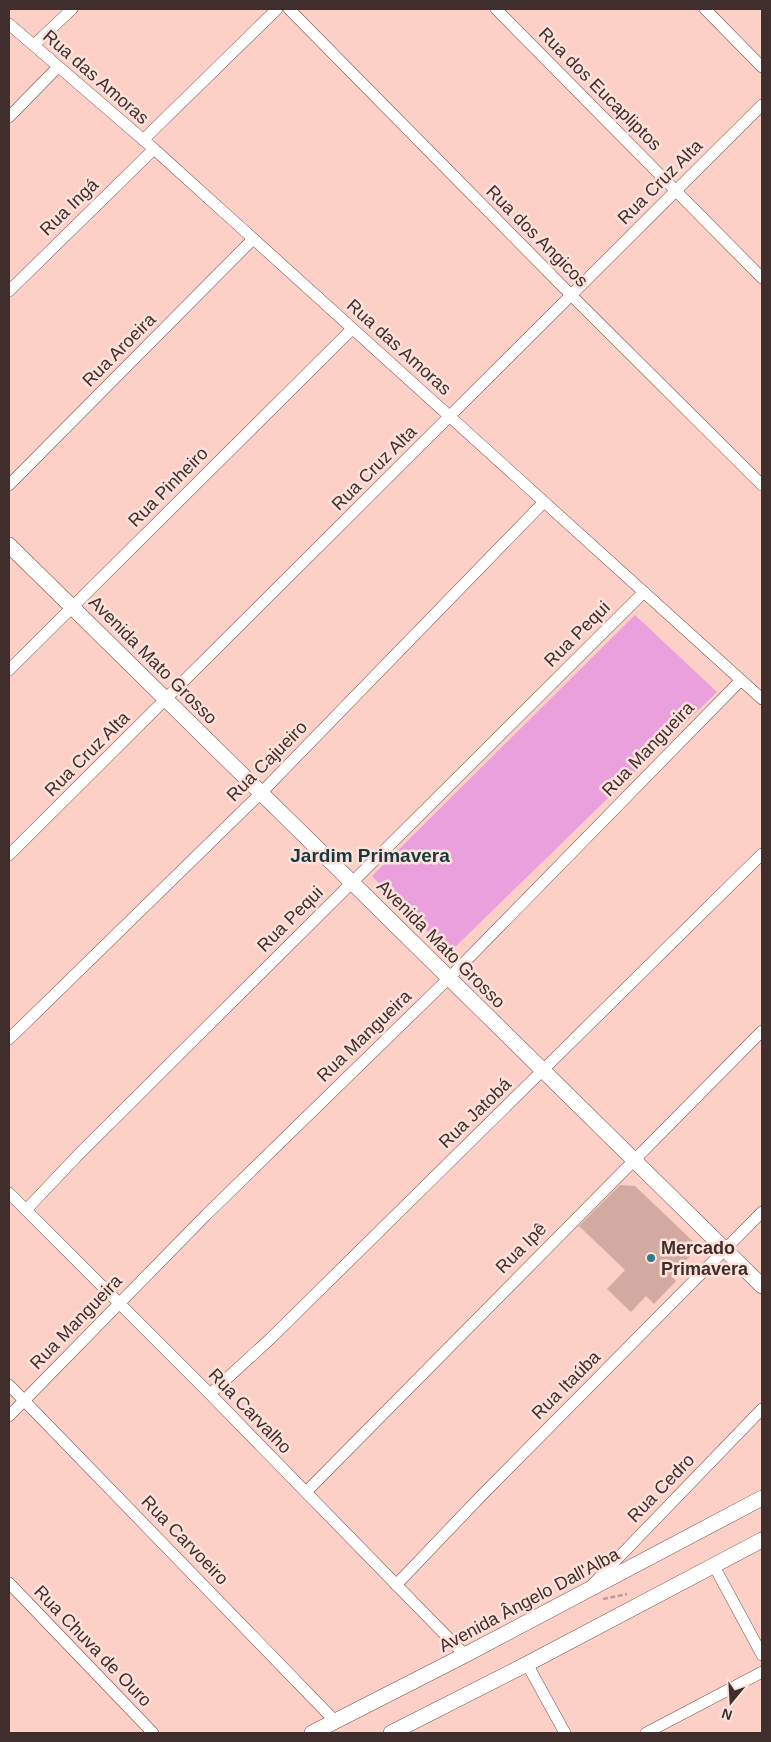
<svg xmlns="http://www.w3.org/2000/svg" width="771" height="1742" font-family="Arial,sans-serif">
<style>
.green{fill:#eba0de}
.building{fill:#d3aaa1}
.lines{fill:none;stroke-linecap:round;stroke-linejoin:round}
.minor-casing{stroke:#765149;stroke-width:12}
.tertiary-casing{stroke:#765149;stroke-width:16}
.path{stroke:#c19d96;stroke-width:2.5;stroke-dasharray:5 2.5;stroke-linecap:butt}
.minor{stroke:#fff;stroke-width:11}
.tertiary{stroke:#fff;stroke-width:15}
.poi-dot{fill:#347987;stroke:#fde2dc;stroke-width:2}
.labels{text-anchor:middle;stroke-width:5;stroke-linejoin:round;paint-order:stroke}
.street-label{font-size:18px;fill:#3f2e2b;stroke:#fde2dc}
.poi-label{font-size:18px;font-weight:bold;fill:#3f2e2b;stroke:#fde2dc;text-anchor:start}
.neighbourhood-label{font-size:19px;font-weight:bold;fill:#193940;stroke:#fde2dc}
</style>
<rect width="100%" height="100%" fill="#fcd0c7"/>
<polygon class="green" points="635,615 717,692 449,953 372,876"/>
<polygon class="building" points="620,1185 635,1186 699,1247 671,1276 676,1281 654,1304 646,1296 631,1312 607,1289 625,1270 579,1226"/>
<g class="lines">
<g class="minor-casing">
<g id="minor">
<polyline points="289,9 571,295 762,485"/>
<polyline points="496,9 762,278"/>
<polyline points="705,9 762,67"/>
<polyline points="9,24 154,149 762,699"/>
<polyline points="34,45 72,9"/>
<polyline points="9,117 58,67"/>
<polyline points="143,140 277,9"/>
<polyline points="9,291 154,149"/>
<polyline points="9,485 253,239"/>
<polyline points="9,670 352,329"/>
<polyline points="9,855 762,105"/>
<polyline points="9,1039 261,793 544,502"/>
<polyline points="9,1193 210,1394 465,1655"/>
<polyline points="26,1210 79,1154 644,592"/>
<polyline points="9,1385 335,1721"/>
<polyline points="210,1394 270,1339 762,854"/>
<polyline points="9,1416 206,1215 449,978 741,680"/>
<polyline points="306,1492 762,1031"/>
<polyline points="714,1566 762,1655"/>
<polyline points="9,1583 153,1733"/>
<polyline points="593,1584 762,1409"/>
<polyline points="396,1585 482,1495 762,1212"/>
<polyline points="527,1664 565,1733"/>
<polyline points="646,1733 762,1672"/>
</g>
</g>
<g class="tertiary-casing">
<g id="tertiary">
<polyline points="9,545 762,1286"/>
<polyline points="312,1733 465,1655 762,1498"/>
<polyline points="391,1733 527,1664 762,1540"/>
</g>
</g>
<polyline class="path" points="603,1599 627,1594"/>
<use href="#minor" class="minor"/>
<use href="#tertiary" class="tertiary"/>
</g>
<circle class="poi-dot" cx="651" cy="1258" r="5"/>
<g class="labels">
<g class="street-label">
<text transform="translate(96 77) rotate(41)" y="6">Rua das Amoras</text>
<text transform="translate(600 89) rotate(45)" y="6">Rua dos Eucapliptos</text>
<text transform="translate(660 182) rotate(-45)" y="6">Rua Cruz Alta</text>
<text transform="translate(69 207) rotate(-44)" y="6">Rua Ingá</text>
<text transform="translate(537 236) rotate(45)" y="6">Rua dos Angicos</text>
<text transform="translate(399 347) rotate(42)" y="6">Rua das Amoras</text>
<text transform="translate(119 350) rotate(-45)" y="6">Rua Aroeira</text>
<text transform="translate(374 468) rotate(-45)" y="6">Rua Cruz Alta</text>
<text transform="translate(168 487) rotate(-45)" y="6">Rua Pinheiro</text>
<text transform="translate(577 634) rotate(-45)" y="6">Rua Pequi</text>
<text transform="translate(153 660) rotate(45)" y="6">Avenida Mato Grosso</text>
<text transform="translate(648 749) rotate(-46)" y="6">Rua Mangueira</text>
<text transform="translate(87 754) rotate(-45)" y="6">Rua Cruz Alta</text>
<text transform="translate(267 761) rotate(-45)" y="6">Rua Cajueiro</text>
<text transform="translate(290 919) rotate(-45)" y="6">Rua Pequi</text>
<text transform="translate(441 944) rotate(45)" y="6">Avenida Mato Grosso</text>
<text transform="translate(364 1036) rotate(-44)" y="6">Rua Mangueira</text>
<text transform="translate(475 1113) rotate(-44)" y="6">Rua Jatobá</text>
<text transform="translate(521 1248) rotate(-45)" y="6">Rua Ipê</text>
<text transform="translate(76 1322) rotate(-46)" y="6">Rua Mangueira</text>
<text transform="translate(566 1385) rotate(-45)" y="6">Rua Itaúba</text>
<text transform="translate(250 1411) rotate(46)" y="6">Rua Carvalho</text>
<text transform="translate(661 1488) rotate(-46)" y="6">Rua Cedro</text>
<text transform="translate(185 1540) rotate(46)" y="6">Rua Carvoeiro</text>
<text transform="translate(529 1600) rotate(-28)" y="6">Avenida Ângelo Dall'Alba</text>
<text transform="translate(93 1646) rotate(46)" y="6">Rua Chuva de Ouro</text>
</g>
<g class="poi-label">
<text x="661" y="1254">Mercado<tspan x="661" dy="21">Primavera</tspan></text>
</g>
<g class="neighbourhood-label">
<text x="370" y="862">Jardim Primavera</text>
</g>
</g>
<rect width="771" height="1742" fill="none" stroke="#3f2e2b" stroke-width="20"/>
<g transform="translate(731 1702) rotate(198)" stroke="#fde2dc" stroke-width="4" paint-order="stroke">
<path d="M0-4L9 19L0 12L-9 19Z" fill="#3f2e2b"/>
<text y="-8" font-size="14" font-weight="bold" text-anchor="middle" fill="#3f2e2b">N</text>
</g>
</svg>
